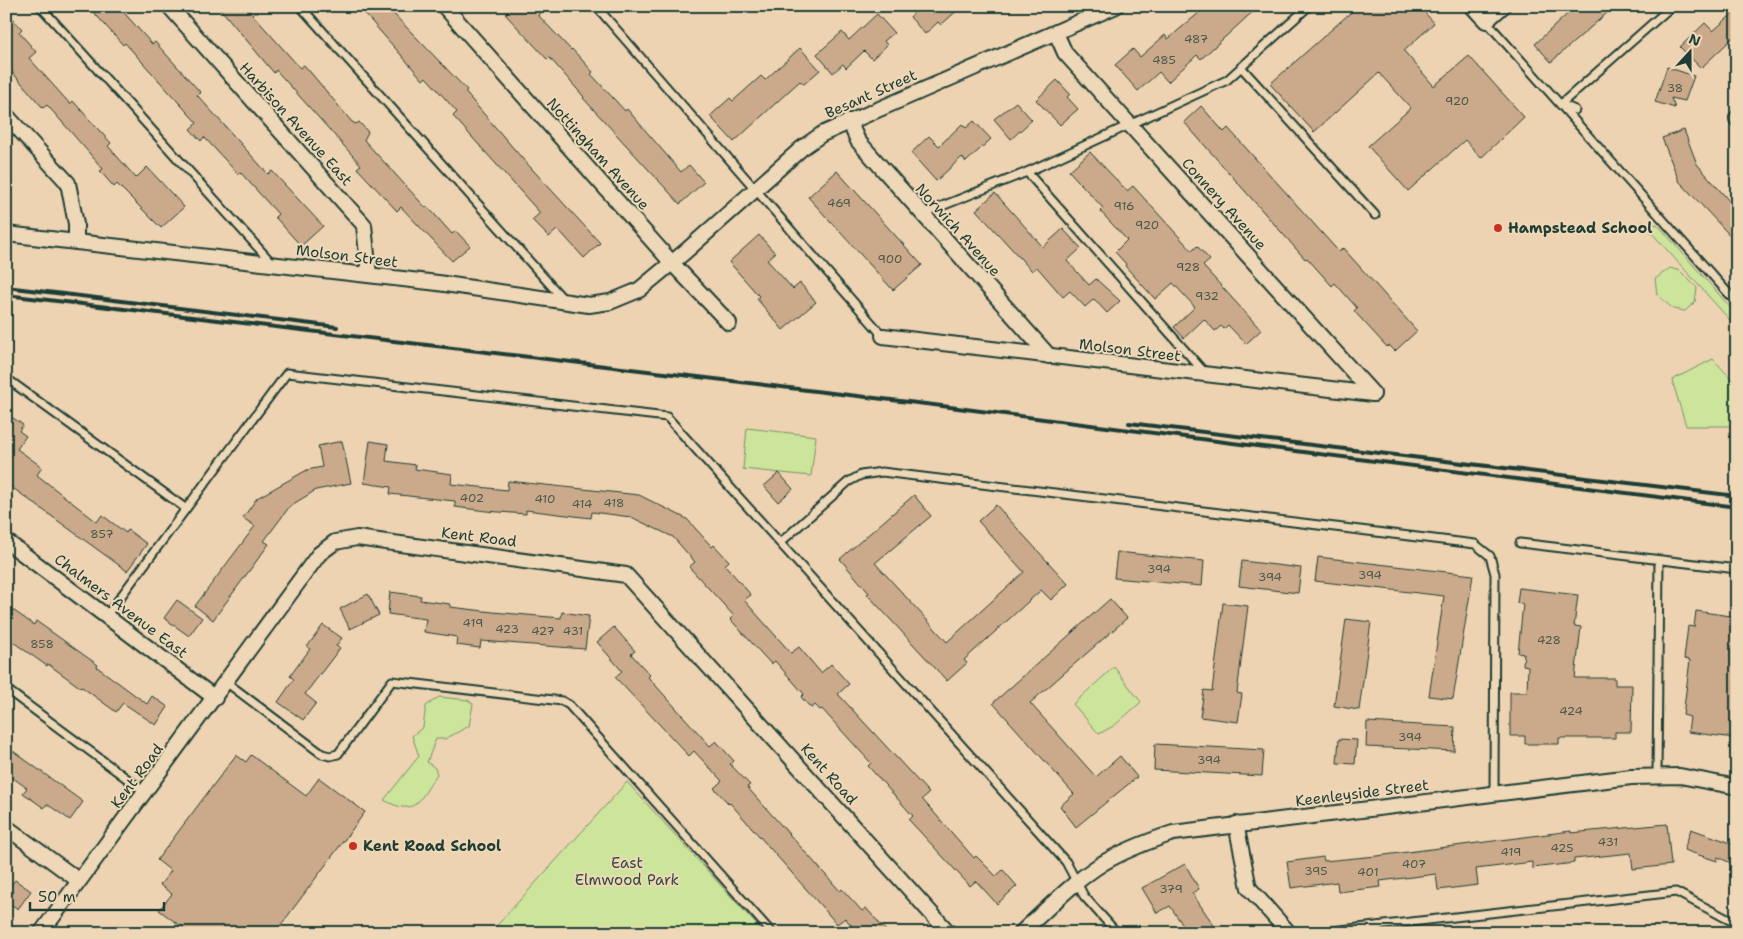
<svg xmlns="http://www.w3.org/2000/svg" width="1743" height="939" font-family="'Shantell Sans',sans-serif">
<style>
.green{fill:#cce59b;stroke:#769168}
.building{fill:#cbaa8b;stroke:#1f3d34}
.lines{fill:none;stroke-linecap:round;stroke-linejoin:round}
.service-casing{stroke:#1f3d34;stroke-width:11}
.minor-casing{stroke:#1f3d34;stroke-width:18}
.service{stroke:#eed8b7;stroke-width:7}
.minor{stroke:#eed8b7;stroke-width:14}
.rail{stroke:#1f3d34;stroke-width:4}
.poi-dot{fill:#c8321e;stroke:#eed8b7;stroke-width:2}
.labels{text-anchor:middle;stroke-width:4;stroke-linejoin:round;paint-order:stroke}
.number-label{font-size:12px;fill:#4a584a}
.street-label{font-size:15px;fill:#1f3d34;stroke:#eed8b7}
.poi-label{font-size:15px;font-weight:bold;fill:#1f3d34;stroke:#eed8b7;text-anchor:start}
.park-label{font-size:15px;fill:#304e3e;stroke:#eed8b7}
</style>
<rect width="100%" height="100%" fill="#eed3b2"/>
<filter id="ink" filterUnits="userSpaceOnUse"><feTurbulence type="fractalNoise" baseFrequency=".02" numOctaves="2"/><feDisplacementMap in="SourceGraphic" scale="10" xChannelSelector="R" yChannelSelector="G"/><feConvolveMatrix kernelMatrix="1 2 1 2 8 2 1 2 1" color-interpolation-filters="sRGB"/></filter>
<g filter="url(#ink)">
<g class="green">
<polygon points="1643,221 1658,225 1737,315 1737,328 1642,222"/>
<polygon points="1670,268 1680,271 1697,288 1695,302 1685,311 1673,309 1657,294 1655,279"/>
<polygon points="1713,359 1737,385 1737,426 1686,426 1672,380"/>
<polygon points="747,428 816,436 811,476 743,469"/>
<polygon points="1114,667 1141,702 1115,725 1099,734 1073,704"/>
<path d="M 439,697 L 468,700 L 473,704 L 469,726 L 445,739 L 436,739 L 427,762 L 435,768 L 437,774 C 419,800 417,818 384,800 L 419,756 L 412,736 L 423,727 L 426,706 Z"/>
<polygon points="627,782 764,933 490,933"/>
</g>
<g class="building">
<polygon points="88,6 118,6 152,44 155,42 184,74 201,93 197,95 268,174 272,171 323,226 301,246 275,217 278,214 240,172 238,174 204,137 201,141 190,129 197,123 125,43 123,45"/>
<polygon points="218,6 245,6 300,68 304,65 311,73 352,122 356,124 359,122 368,132 364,140 426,208 427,206 452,234 456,231 470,246 452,261 401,207 397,211 357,168 361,165 276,70 274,73"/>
<polygon points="358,6 386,6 467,90 465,92 521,157 600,243 584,258 558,229 549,237 532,220 540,213 453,116 457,112 426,77 423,80"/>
<polygon points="514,6 548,6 538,15 571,50 572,49 593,72 591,74 625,111 627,109 681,172 689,165 704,182 680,204 583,98 584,97 549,57 547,59 505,14"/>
<polygon points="921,6 962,6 941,25 938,22 925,34 910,17"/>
<polygon points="1207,6 1259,6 1201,59 1197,55 1168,82 1159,72 1138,91 1115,65 1133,49 1140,57 1165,35 1168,39"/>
<polygon points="1358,6 1419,6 1434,23 1404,51 1434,86 1469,56 1524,117 1481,158 1465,140 1408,191 1368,146 1411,108 1379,73 1314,132 1270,84"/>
<polygon points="1576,6 1615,6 1551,62 1535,44"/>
<polygon points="1737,10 1737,34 1701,68 1680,47 1705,23 1713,31"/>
<polygon points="6,11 22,29 19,32 36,52 29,58 70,104 73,101 97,128 111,143 108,146 136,178 147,167 184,207 161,228 117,184 114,187 100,171 103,169 70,131 47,105 43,108 6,65"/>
<polygon points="877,14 894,33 884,41 887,45 872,59 864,51 846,68 843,64 833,73 817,54 842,32 849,40"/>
<polygon points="800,48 820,70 804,84 800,81 791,89 734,142 710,116 730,98 733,101 761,76 765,80"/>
<polygon points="1667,67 1694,76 1685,101 1671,98 1675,108 1655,102"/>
<polygon points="1057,80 1070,94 1067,97 1078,109 1060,125 1036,100"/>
<polygon points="1016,102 1032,120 1011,139 994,119"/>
<polygon points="1201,106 1224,132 1228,128 1339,252 1343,248 1417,331 1395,351 1389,345 1387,347 1354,311 1357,308 1335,283 1332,286 1307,258 1305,259 1184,122"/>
<polygon points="974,121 991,139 966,162 962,157 936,181 911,153 929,136 939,146 962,124 966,128"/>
<polygon points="1684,130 1697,164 1730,202 1737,196 1737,243 1679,181 1662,138"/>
<polygon points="1090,152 1127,191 1133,186 1192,251 1197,246 1210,260 1203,266 1261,330 1246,344 1228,325 1224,329 1221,326 1215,331 1204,319 1184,338 1174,327 1195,307 1173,283 1155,299 1125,266 1126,264 1115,252 1127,240 1100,211 1103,208 1069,171"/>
<polygon points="837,171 922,265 893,290 808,197"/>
<polygon points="995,193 1043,247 1063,229 1081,248 1067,261 1089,285 1096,279 1120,301 1107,313 1094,299 1085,307 1070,291 1063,297 1037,267 1032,271 976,210"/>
<polygon points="759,235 775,253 767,260 793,289 800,283 816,302 783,330 757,299 759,296 729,262"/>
<polygon points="6,413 23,425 19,431 26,436 17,449 42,467 37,475 97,522 102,515 126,533 128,530 147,544 127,571 6,483"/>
<polygon points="342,441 351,483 316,490 290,506 264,541 269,544 213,620 195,606 255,526 243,518 257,498 307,470 322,467 318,446"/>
<polygon points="370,441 388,444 386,461 416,465 415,469 452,474 451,484 507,490 508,481 639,495 687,519 712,547 714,545 729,561 725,565 751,595 744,600 791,653 799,647 821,673 831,664 849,684 838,694 929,793 922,799 974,858 976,856 996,876 1003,870 1017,886 997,904 976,881 970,886 909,820 913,816 868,766 871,763 822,709 820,710 815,705 811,708 801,697 804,694 775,661 771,664 730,619 734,616 689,567 695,562 673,537 631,517 592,512 591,518 526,510 526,514 486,511 455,507 455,501 390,494 391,487 364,483"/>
<polygon points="779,473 793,489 778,502 764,486"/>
<polygon points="914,495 931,516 875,563 947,642 1024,572 978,521 996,505 1068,584 1051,600 1041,590 964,660 967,663 947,681 867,594 869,593 840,559"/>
<polygon points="1117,552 1204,561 1202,586 1114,578"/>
<polygon points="1318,557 1473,575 1453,699 1429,696 1444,596 1315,581"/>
<polygon points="1242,561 1301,568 1298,593 1239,586"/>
<polygon points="1519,588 1578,595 1574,626 1581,627 1575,678 1615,678 1615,685 1632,685 1631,732 1615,732 1615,738 1559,738 1559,744 1525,744 1525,736 1510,736 1510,692 1527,692 1528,666 1523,665 1524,654 1518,653 1523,604 1517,603"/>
<polygon points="390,592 421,596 420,600 450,604 450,607 493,612 561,618 562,612 589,616 585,649 481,641 480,648 456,645 457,637 424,632 426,619 388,614"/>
<polygon points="368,594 379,615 350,629 340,609"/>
<polygon points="1110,599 1127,618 1030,703 1096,777 1120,756 1137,777 1076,827 1060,806 1074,794 993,703"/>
<polygon points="177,600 202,618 189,636 164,618"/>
<polygon points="1223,603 1248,606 1237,693 1242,694 1238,722 1200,717 1204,690 1212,691"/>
<polygon points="6,605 34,625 36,621 98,665 97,667 147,704 152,696 168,707 156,725 123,703 116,712 82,687 81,688 48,664 47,666 6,637"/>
<polygon points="1696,611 1737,617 1737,714 1734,738 1688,732 1690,717 1683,715 1690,660 1684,659 1688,626 1694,627"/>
<polygon points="1346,619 1371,622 1359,710 1334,706"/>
<polygon points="323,625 342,638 336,646 340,648 305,694 316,703 303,720 278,702 294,679 290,676 310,649 307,647"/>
<polygon points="614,627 635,651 631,654 650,675 648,677 710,746 716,741 734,761 730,764 750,785 747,787 840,891 842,889 862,911 866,908 888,933 858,933 845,918 837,924 730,803 729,804 714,788 722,781 694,751 689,756 615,677 622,671 597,642"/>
<polygon points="1367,722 1455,727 1454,751 1366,747"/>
<polygon points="1339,739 1357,740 1355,764 1337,763"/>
<polygon points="1155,744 1264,750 1262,776 1154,770"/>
<polygon points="13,751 83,802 70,820 47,804 44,808 23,793 27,788 6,773 6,760"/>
<polygon points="236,755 246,762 251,755 306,796 319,778 365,812 275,933 190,933 159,910 172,894 160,885 171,871 157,860"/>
<polygon points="1667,824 1671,865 1633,869 1631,853 1574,859 1574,863 1532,868 1532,862 1476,869 1478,885 1438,890 1436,874 1380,881 1381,887 1338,892 1337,882 1291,888 1287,862 1323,857 1324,861 1377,856 1571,831 1571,833"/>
<polygon points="1691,829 1737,845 1737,866 1718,857 1717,861 1684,850"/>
<polygon points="1185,864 1199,889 1192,893 1219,933 1188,933 1170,906 1157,913 1142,888"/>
<polygon points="15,880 31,891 18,909 6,901 6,892"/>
</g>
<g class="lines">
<g class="service-casing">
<g id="service">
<polyline points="40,6 271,262"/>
<polyline points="300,6 564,300"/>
<polyline points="596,6 883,336"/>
<polyline points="1486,21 1737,303"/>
<polyline points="1241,67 1375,215"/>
<polyline points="1575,110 1561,104 1672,6"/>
<polyline points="1027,172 1205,373"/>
<polyline points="922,214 1027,172 1227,80 1309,6"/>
<polyline points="6,378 185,508"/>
<polyline points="781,542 848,482 861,475 882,472 1475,544 1490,556 1495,574 1494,794"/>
<polyline points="1520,543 1737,569"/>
<polyline points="107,615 287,373 667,417 1066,862 1084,896 1117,933"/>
<polyline points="226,682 322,754 330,756 338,754 392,681 562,701 569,705 772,933"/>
<polyline points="6,689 145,792"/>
<polyline points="1657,775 1659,560"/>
<polyline points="1314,933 1676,892 1737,924"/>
</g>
</g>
<g class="minor-casing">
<g id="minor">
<polyline points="169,6 364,225 369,275"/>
<polyline points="444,6 672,263 729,323"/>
<polyline points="1472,6 1486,21 1503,6"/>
<polyline points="1056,33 1065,53 1373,394"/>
<polyline points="6,115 68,183 76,224 76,242"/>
<polyline points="1737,118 1737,119"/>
<polyline points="849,121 858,141 1049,356"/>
<polyline points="6,234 438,283 589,305 610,302 639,290 686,251 802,148 822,134 1116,6"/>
<polyline points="883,336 1373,394"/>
<polyline points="6,541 215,698"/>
<polyline points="1236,824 1249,888 1289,933"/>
<polyline points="6,827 78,880"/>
<polyline points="41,933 319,554 335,542 357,538 626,575 949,933"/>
<path d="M 1021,933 C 1047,909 1073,882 1103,863 C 1125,850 1149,841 1173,833 L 1631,777 L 1680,776 L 1737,787"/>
</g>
</g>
<use href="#service" class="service"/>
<use href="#minor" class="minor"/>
<g class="rail">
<polyline points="6,287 337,327"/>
<polyline points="6,295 934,405 1737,507"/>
<polyline points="1129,423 1737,496"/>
</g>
</g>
</g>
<g class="poi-dot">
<circle cx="1498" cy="228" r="5"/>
<circle cx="353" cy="846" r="5"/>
</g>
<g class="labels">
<g class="number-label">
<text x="1196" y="43">487</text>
<text x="1164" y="64">485</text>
<text x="1675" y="92">38</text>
<text x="1457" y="105">920</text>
<text x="839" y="207">469</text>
<text x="1124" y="210">916</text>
<text x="1147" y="229">920</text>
<text x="890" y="263">900</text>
<text x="1188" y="271">928</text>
<text x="1207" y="300">932</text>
<text x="472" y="502">402</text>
<text x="545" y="503">410</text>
<text x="614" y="507">418</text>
<text x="582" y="508">414</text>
<text x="102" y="538">857</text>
<text x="1159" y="573">394</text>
<text x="1370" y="579">394</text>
<text x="1270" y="581">394</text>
<text x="473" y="627">419</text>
<text x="507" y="633">423</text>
<text x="543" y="635">427</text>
<text x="573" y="635">431</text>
<text x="1549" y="644">428</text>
<text x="42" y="648">858</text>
<text x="1571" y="715">424</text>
<text x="1410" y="741">394</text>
<text x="1209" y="764">394</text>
<text x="1608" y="846">431</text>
<text x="1562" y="852">425</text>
<text x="1511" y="856">419</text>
<text x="1414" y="868">407</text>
<text x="1316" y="875">395</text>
<text x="1368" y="876">401</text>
<text x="1171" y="893">379</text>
</g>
<g class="street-label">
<text transform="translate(871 94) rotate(-24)" y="5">Besant Street</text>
<text transform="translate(296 124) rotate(48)" y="5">Harbison Avenue East</text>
<text transform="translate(598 154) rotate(48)" y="5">Nottingham Avenue</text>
<text transform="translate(1224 204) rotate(48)" y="5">Connery Avenue</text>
<text transform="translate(958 230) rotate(48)" y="5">Norwich Avenue</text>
<text transform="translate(347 256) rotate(7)" y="5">Molson Street</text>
<text transform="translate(1130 350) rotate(7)" y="5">Molson Street</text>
<text transform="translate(479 537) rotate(7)" y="5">Kent Road</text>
<text transform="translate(121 606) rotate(37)" y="5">Chalmers Avenue East</text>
<text transform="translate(829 774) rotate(48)" y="5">Kent Road</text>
<text transform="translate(137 776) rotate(-53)" y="5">Kent Road</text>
<text transform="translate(1362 793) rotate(-7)" y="5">Keenleyside Street</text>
</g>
<g class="poi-label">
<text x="1508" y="233">Hampstead School</text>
<text x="363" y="851">Kent Road School</text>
</g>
<g class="park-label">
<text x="627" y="868">East<tspan x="627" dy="17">Elmwood Park</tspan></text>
</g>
</g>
<rect width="1743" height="939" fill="none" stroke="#eed8b7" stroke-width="25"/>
<rect x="12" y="12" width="1718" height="914" fill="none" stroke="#1f3d34" stroke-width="2" filter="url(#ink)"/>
<g transform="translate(1690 52) rotate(21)" stroke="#eed8b7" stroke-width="4" paint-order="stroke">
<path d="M0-4L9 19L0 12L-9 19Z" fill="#1f3d34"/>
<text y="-8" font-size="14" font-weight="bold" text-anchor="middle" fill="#1f3d34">N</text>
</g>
<path d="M30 902v8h134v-8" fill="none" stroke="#1f3d34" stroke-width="2.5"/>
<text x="38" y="902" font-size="15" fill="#1f3d34" stroke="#eed8b7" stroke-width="4" paint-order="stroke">50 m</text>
</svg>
